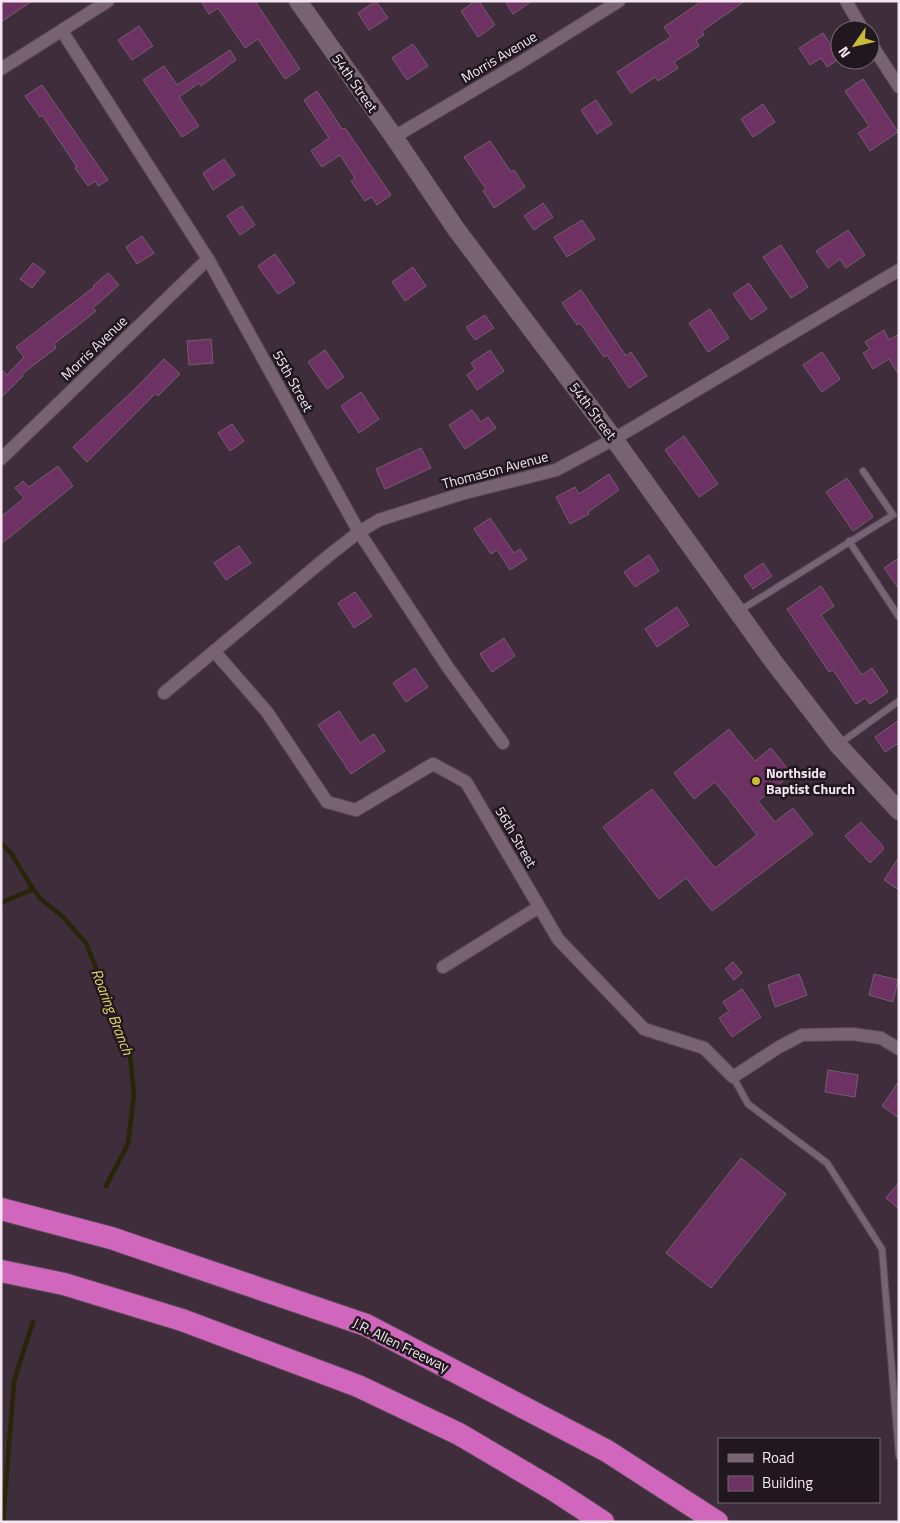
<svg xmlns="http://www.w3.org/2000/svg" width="900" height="1523" font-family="'Titillium Web',sans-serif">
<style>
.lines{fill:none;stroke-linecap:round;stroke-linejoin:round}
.stream{stroke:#282508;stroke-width:4.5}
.building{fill:#6e3163;stroke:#735e6e}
.service-casing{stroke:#5b4b58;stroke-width:8}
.minor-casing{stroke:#5b4b58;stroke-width:14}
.secondary-casing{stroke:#5b4b58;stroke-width:19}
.motorway-casing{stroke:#5b4b58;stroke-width:24}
.service{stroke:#786372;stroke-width:6}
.minor{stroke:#786372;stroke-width:12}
.secondary{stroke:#786372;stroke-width:18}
.motorway{stroke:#d166bd;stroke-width:22}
.poi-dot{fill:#c9bb3a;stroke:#21181f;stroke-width:2}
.labels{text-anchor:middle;stroke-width:5;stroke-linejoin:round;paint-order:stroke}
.street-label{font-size:14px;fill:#f3e6f0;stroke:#21181f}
.poi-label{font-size:14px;font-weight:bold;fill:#f3e6f0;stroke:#21181f;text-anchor:start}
.water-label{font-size:15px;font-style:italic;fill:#e5d760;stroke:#21181f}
</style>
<rect width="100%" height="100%" fill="#3f2d3b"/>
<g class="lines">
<g class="stream">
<polyline points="1,843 11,853 33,889 41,899 63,917 86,943 130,1054 134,1095 128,1144 106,1186"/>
<polyline points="1,903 33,889"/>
<polyline points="3,1522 14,1381 33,1322"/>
</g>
</g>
<g class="building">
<polygon points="1,1 32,1 1,22"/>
<polygon points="201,1 255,1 300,69 285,79 258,39 245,48 218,8 209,14"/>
<polygon points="376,1 388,18 369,30 358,13"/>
<polygon points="475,1 479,1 495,25 478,37 461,11"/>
<polygon points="505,1 532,1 513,14"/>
<polygon points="702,1 745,1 702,31 704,35 696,40 699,46 674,62 678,68 658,81 655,77 631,93 617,72 671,37 664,27"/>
<polygon points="139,26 153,46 132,60 118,40"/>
<polygon points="823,33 840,58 827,67 821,58 810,65 799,48"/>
<polygon points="413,44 428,66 407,80 392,58"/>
<polygon points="230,50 236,60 201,86 199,83 179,97 199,126 182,137 143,80 164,66 177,85"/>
<polygon points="863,79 898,132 870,151 858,133 869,126 845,91"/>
<polygon points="42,85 108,180 98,186 95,181 88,186 75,168 77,167 42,115 40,117 25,96"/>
<polygon points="317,91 342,129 345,128 391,195 377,205 372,197 365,201 351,181 355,178 340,155 322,167 311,151 329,138 304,100"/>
<polygon points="596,100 612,124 597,134 581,110"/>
<polygon points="763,104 775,122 753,137 741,119"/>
<polygon points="490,141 511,172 514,170 525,187 494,208 483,191 486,189 464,157"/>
<polygon points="224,159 235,175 213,190 203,173"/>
<polygon points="543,203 553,217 534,230 524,216"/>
<polygon points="242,206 255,225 240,235 227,216"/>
<polygon points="582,220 595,239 567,257 554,237"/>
<polygon points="848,230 865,255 846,268 840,259 828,268 816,251"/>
<polygon points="142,236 154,253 137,264 126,247"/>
<polygon points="781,245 808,287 791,298 763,257"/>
<polygon points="275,254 295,283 278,294 258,266"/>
<polygon points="33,263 45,272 32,288 20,279"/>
<polygon points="413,267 426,286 405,301 392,282"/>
<polygon points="108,273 119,285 93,308 96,311 54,344 56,348 22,374 23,376 1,398 1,369 7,375 24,357 16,347 94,287 93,286"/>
<polygon points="749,283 767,309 751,320 733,294"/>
<polygon points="581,290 626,356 631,352 647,376 629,388 607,355 604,357 580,323 577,325 562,303"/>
<polygon points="710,309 729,338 708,352 689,323"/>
<polygon points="485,315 494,328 475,340 466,327"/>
<polygon points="884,330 889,340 899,334 899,375 889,359 873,369 863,353 870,349 865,342"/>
<polygon points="211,339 213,363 189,365 187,341"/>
<polygon points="325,350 344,377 327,389 308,362"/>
<polygon points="490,350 504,371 477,390 467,375 475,369 471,363"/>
<polygon points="822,352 840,379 822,392 803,365"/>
<polygon points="164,359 180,374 158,396 156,393 87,462 73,447 134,390"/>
<polygon points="361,392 379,419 359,433 341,406"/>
<polygon points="472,410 481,422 488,417 496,428 465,449 449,425"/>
<polygon points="232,424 244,441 230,451 218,433"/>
<polygon points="684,436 718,484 699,497 665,450"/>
<polygon points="421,448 431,468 385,489 376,469"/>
<polygon points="58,466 73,486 1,544 1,517 24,498 15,488 23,481 29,487"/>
<polygon points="609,474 619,490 588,512 589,514 570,524 556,497 575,487 579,494"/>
<polygon points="847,478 873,517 853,531 826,492"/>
<polygon points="490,518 514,553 520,549 527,559 510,570 497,550 491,554 474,529"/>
<polygon points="239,546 251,563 226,580 214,563"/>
<polygon points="649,555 659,571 635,587 624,572"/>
<polygon points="899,558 899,589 884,568"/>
<polygon points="763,563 772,576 753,589 744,576"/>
<polygon points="821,586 834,606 821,615 862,675 872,668 888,692 870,704 865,698 856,704 833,670 829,672 787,609"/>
<polygon points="355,592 372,616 354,628 338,603"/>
<polygon points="677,607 689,625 657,647 645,629"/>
<polygon points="504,638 515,656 492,672 480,654"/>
<polygon points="415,668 428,687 406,702 393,683"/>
<polygon points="339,711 360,743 374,734 385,751 351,774 318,725"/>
<polygon points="899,720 899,743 885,752 875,737"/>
<polygon points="729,729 755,761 771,748 792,774 758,801 775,822 793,808 813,834 712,911 686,878 659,899 603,827 652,789 715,868 757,835 715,782 694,799 674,773"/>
<polygon points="861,822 883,846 883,850 870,863 845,836"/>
<polygon points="899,857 899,890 884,880"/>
<polygon points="733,962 742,973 734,980 725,969"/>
<polygon points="799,974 807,995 775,1007 768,985"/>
<polygon points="874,974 898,980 893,1002 869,995"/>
<polygon points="742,989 761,1017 732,1037 719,1018 729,1011 723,1002"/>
<polygon points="828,1070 858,1075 855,1097 825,1092"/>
<polygon points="899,1081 899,1118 882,1106"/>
<polygon points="741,1158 786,1194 711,1288 666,1253"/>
<polygon points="899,1182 899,1209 886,1198"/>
</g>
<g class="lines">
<g class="service-casing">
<g id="service">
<polyline points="849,541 899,617"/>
<polyline points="739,611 893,515 863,471"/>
<polyline points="839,744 899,701"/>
<polyline points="733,1077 748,1104 827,1163 882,1249 899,1456"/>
</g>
</g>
<g class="minor-casing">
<g id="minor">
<polyline points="846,1 863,30"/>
<polyline points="62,31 208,259 359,532 447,666 503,743"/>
<polyline points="870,42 899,87"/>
<polyline points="1,69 108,1"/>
<polyline points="394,137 518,64 619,1"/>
<polyline points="1,459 208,259"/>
<polyline points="214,651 267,712 327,802 356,810 433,764 466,782 558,939 644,1029 704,1048 733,1077 779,1047 802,1035 852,1034 881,1038 899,1049"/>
<polyline points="164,693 332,553 359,532 379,520 461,494 556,470 614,439 899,270"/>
<polyline points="443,967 539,907"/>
</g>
</g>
<g class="secondary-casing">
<polyline id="secondary" points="298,1 394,137 456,229 614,439 773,661 838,745 899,811"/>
</g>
<g class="motorway-casing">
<g id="motorway">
<polyline points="1,1209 111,1238 366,1325 607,1451 717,1522"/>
<polyline points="1,1271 64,1284 182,1320 358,1386 459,1434 554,1490 603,1522"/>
</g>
</g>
<use href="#service" class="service"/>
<use href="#minor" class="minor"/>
<use href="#secondary" class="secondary"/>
<use href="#motorway" class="motorway"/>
</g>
<circle class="poi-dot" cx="756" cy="781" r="5"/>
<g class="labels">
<g class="street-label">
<text transform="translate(499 57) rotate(-31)" y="5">Morris Avenue</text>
<text transform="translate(355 83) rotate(55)" y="5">54th Street</text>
<text transform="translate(94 348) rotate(-44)" y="5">Morris Avenue</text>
<text transform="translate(293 381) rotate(61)" y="5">55th Street</text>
<text transform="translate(593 411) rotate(53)" y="5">54th Street</text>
<text transform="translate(495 470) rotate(-15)" y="5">Thomason Avenue</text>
<text transform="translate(516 837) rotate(60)" y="5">56th Street</text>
<text transform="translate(401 1345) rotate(26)" y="5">J.R. Allen Freeway</text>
</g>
<g class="poi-label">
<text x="766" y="778">Northside<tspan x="766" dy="16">Baptist Church</tspan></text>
</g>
<g class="water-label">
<text transform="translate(112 1012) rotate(69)" y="5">Roaring Branch</text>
</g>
</g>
<rect width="900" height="1523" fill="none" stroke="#f3e6f0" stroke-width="5"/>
<rect x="718" y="1438" width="162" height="65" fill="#21181f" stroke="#756a73"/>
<rect x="728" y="1454" width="25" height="8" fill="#786372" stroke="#756a73"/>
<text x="762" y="1463" font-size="15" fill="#f3e6f0">Road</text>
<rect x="728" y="1476" width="25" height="15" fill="#6e3163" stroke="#756a73"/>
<text x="762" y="1488" font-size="15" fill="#f3e6f0">Building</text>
<g transform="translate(855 45) rotate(236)"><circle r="24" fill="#21181f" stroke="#756a73"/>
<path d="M0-4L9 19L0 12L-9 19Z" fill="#c9bb3a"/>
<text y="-8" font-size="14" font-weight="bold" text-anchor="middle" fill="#f3e6f0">N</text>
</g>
</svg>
